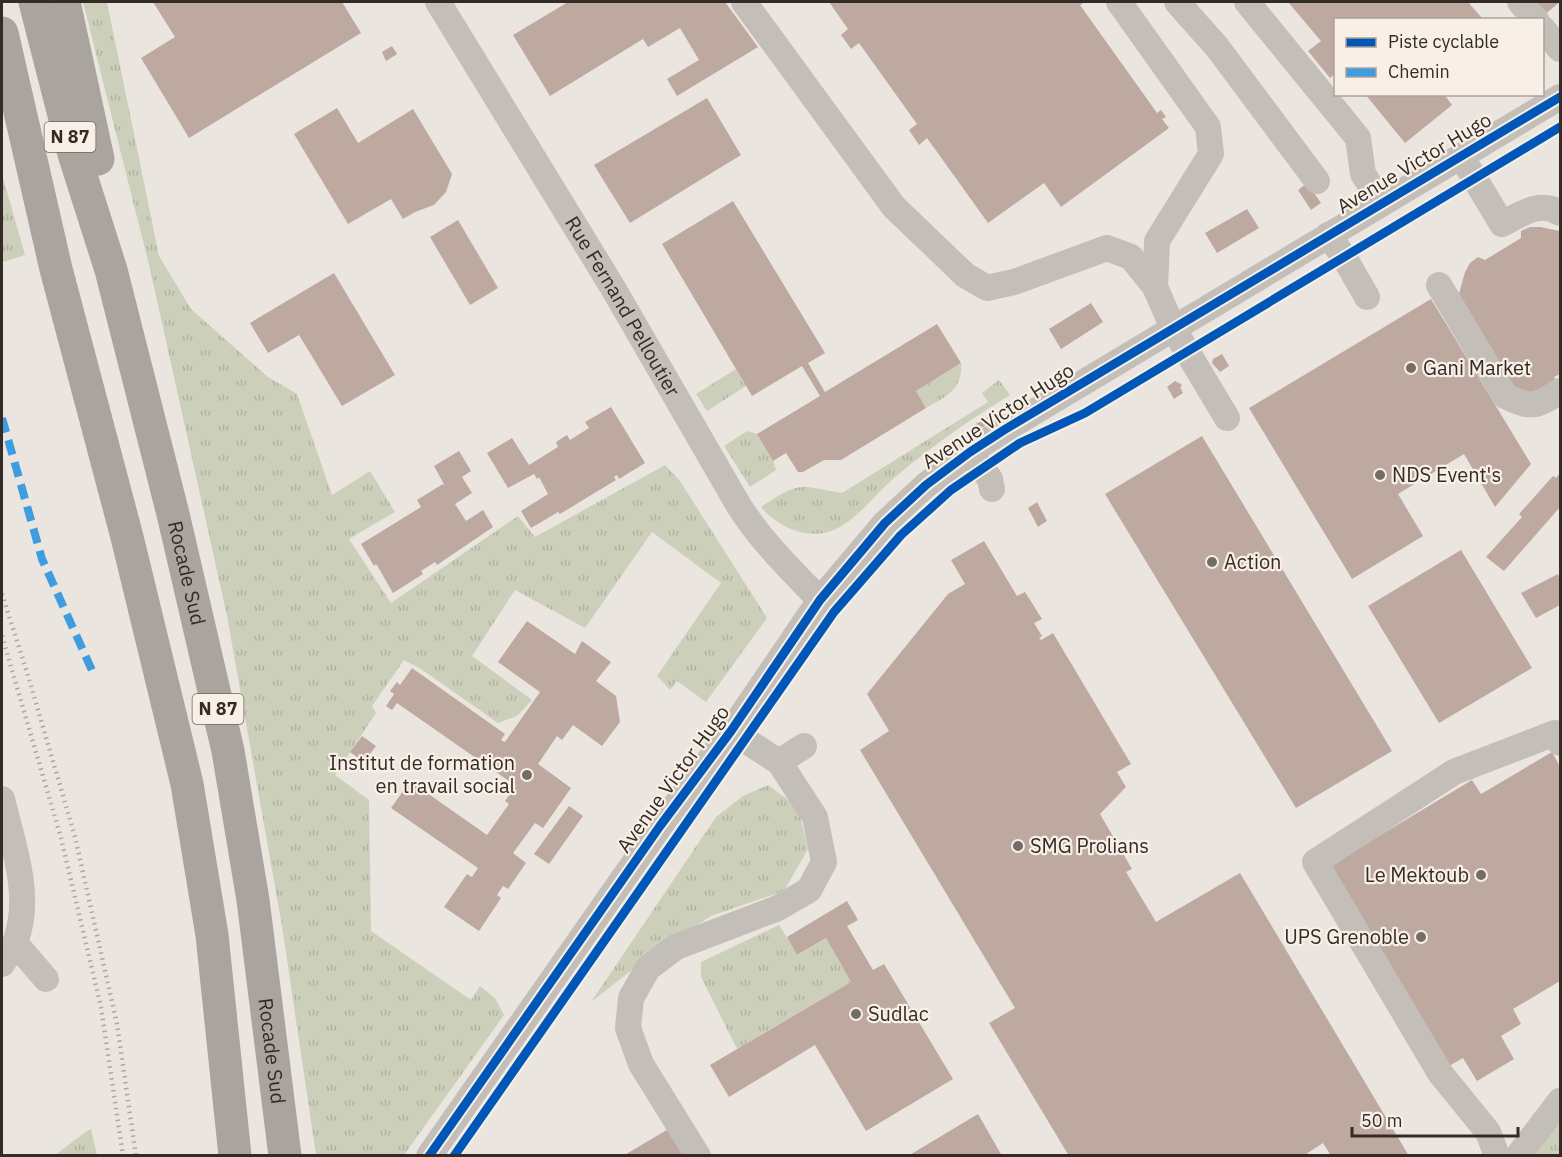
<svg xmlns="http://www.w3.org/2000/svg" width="1562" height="1157" font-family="'IBM Plex Sans',sans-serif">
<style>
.grass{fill:url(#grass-tufts)}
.building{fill:#bea9a1}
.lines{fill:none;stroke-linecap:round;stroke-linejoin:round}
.minor{stroke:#c4beb9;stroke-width:26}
.highway{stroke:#aaa49e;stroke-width:33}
.rail{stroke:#aca7a3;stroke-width:4.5;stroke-dasharray:1.5 4.5;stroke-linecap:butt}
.quiet{stroke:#3e9ce0;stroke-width:8;stroke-dasharray:15 8;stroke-linecap:butt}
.cycleway-casing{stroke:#f8f0e6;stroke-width:13}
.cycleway{stroke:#0057b8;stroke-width:9}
.poi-dot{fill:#746c67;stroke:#f8f0e6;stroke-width:2}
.labels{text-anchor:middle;stroke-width:4.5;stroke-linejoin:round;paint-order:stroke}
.shield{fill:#f8f0e6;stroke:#6f6660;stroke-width:1.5}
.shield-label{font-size:18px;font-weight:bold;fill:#342b27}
.street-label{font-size:20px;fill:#342b27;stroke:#f8f0e6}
.poi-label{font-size:20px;fill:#342b27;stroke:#f8f0e6;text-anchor:start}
</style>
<defs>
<pattern id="grass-tufts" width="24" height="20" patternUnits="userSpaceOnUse" patternTransform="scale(1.5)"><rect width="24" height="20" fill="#ccd0ba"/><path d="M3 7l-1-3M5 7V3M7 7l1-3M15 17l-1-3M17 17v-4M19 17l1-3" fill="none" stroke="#b0b3a0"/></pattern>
</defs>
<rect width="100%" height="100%" fill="#ebe5df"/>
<g class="grass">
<polygon points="83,2 107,2 159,256 191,309 268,377 297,394 332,495 370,471 395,512 349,539 391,603 518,516 535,537 665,465 680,481 767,618 706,702 677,681 670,690 657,676 721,583 652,532 585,628 515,590 472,656 532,700 517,716 498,723 421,669 404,660 372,706 376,713 335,775 369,800 371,931 471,1000 480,986 495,998 504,1015 404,1155 316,1155 282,926 227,616 150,269"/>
<polygon points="2,174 25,255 3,262 2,258"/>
<path d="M 961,363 C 963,390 946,396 926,408 L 916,391 Z"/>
<polygon points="736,369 746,386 707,411 696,394"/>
<path d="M 999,380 L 1010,395 C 969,420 931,447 894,478 C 874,495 856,522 831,531 C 806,540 777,526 761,507 C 800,481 798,485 842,493 L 988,402 L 982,393 Z"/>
<polygon points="747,431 757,434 773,461 776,470 750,487 724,446"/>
<polygon points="768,785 798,807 808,849 784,891 711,916 646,959 591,1002 716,817 743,796"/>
<polygon points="779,925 798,955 826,938 851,982 737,1049 701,977 701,962"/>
<polygon points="1560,1117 1560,1155 1531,1155"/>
<polygon points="91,1129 97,1155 55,1155 87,1131"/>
</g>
<g class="building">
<polygon points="153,2 342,2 361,33 189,138 141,58 175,37"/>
<polygon points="568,2 725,2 758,47 677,96 667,79 699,60 680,28 648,47 643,39 550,96 513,35"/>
<polygon points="829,2 1085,2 1080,5 1157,113 1161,110 1166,117 1162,119 1169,128 1061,207 1044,183 988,223 927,138 919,145 909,130 917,124 859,43 851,49 841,35 848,29"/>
<polygon points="1288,2 1468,2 1482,18 1336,20 1336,73 1330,78 1308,51 1321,41"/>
<polygon points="1533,2 1560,2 1544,15"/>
<polygon points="392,46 397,54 386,61 382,52"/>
<polygon points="1365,94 1444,94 1452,105 1405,143"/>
<polygon points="707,98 741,155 630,223 594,165"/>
<polygon points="337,108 358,143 413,109 452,174 446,192 434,205 415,212 403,219 391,199 348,224 294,134"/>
<polygon points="1307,183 1321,203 1311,210 1298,190"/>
<polygon points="733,201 825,353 808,363 825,392 937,324 961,363 916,391 926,408 841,460 824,460 803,472 798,472 786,453 773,461 757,434 820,396 802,366 752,396 662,244"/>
<polygon points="1247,209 1259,228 1217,253 1205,233"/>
<polygon points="458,220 498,288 470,305 430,237"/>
<polygon points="1530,227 1540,227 1560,231 1560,374 1554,377 1558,383 1538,395 1509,389 1457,301 1465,272 1470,263 1478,257 1485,260 1521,238 1521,231"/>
<polygon points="334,273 395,375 342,406 299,335 268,353 250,323"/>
<polygon points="1431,299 1531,464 1495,507 1464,454 1398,494 1423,536 1352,579 1249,408"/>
<polygon points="1091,303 1103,322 1061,349 1049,329"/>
<polygon points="1222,354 1229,366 1220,372 1212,363 1213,359"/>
<polygon points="1175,381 1181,384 1182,386 1180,387 1183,393 1174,399 1167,387"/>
<polygon points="611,407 645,463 619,479 617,475 614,477 616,480 560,514 558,512 531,528 521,511 548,494 539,477 537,479 534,474 508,488 487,453 512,438 529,465 558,447 556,442 567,435 570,440 589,428 585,422"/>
<polygon points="988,417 991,423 977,430 974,425"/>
<polygon points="1202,436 1392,751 1296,808 1105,494"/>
<polygon points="459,451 471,471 462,477 472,493 455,504 466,521 483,510 493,527 437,565 435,562 421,571 423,574 393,593 378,567 376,564 374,566 361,544 421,507 417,500 443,484 445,486 434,466"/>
<polygon points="1560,473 1560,507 1504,571 1486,557 1522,517 1519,514 1553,476 1556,478"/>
<polygon points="1037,502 1047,521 1038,527 1028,508"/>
<polygon points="984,541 1017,596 1025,592 1042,619 1034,623 1042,636 1039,638 1041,640 1053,633 1131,764 1117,772 1126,787 1100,814 1132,869 1126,872 1156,922 1240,873 1409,1156 1331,1156 1323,1143 1303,1156 1069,1156 989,1023 1015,1008 860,750 889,731 867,694 948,594 965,584 951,560"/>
<polygon points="1461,550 1532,668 1439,723 1368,606"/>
<polygon points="1558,574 1560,579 1560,605 1536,618 1521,593"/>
<polygon points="527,621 575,654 582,641 611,662 596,681 616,696 620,722 602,746 573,725 562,740 557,736 538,764 571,788 543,828 535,823 513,853 526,863 508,889 503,886 497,895 501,898 479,931 444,907 467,874 472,877 478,868 391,808 410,781 487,835 509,804 505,801 516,786 397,703 392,710 386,706 394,694 390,691 397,682 400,685 412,668 505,734 501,740 505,742 540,692 498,662"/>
<polygon points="362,736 376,746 364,762 350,752"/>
<polygon points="1552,752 1560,767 1560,981 1513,1009 1521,1024 1501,1036 1514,1059 1477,1081 1463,1058 1449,1066 1329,866 1472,780 1481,794"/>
<polygon points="569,806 583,816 549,864 534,854"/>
<polygon points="847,901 858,920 847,926 873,970 884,964 953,1079 866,1131 815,1045 729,1097 710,1065 851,982 826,938 797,955 787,937"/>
<polygon points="978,1114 1002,1156 908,1156"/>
<polygon points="670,1128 687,1156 623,1156"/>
</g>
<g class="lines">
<g class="minor">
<path id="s1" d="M 438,2 L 613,288 L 739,506 C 762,542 791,570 820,600"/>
<polyline points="744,2 894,207 965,275 987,288 1014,282 1107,248 1131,257 1155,287 1173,328 1227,418"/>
<polyline points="1119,2 1208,127 1211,154 1157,241 1155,287"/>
<polyline points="1177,2 1217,47 1317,181"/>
<polyline points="1247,2 1358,138 1363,174 1382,203"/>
<polyline points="1520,2 1536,20"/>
<polyline points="1542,28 1560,49"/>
<path d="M 1461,156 L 1502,224 C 1521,214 1540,200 1560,213"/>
<polyline points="1328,235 1344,257 1367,297"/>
<path d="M 1439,285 L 1505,396 C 1533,409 1535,407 1560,391"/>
<polyline points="970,452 990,479 992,489"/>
<polyline points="779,762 804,746"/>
<path d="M 2,799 C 13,845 32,894 16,940 C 13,949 6,957 2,964"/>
<polyline points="15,943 46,979"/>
<polyline points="429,1156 660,826 731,731 820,600 885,523 926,485 970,452 1004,430 1560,97"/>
<polyline points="698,1156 641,1064 628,1028 631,998 648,968 676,947 778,908 809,890 824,862 815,817 779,762 731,731"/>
<polyline points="1497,1156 1488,1132 1440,1073 1315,862 1454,772 1555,733 1560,743"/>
<polyline points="1518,1156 1560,1101"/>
</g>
<g class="highway">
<path id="s2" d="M 35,2 L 74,154 L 111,270 L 173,514 L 228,751 L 253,900 L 285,1156"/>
<polyline points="64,2 98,159"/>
<polyline points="2,33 56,269 127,537 187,784 212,935 235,1156"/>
</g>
<g class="rail">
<polyline points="2,594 27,672 75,837 117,1024 136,1156"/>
<polyline points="2,636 61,838 101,1007 123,1156"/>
</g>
<polyline class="quiet" points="2,418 42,559 95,677"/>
<g class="cycleway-casing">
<g id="cycleway">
<polyline points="429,1156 660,826 731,731 820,600 885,523 926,485 970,452 1004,430 1560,97"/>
<polyline points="454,1156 834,612 901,535 951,490 1020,443 1085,413 1560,127"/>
</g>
</g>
<use href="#cycleway" class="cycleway"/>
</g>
<g class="poi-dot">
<circle cx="1411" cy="368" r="6"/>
<circle cx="1380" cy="475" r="6"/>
<circle cx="1212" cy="562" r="6"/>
<circle cx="527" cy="775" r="6"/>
<circle cx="1018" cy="846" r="6"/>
<circle cx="1481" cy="875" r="6"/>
<circle cx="1421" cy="937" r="6"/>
<circle cx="856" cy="1014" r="6"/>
</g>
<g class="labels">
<g class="shield">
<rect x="44.5" y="122" width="51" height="30" rx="4.5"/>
<rect x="192.5" y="694" width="51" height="30" rx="4.5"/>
</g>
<g class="shield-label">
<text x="70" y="143">N 87</text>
<text x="218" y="715">N 87</text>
</g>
<g class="street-label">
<text transform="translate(1414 163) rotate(-31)" y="7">Avenue Victor Hugo</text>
<text dy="7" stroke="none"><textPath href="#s1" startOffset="356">Rue Fernand Pelloutier</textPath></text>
<text transform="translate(998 416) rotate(-33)" y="7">Avenue Victor Hugo</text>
<text dy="7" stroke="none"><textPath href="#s2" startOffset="591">Rocade Sud</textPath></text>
<text transform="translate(673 779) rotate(-54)" y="7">Avenue Victor Hugo</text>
<text dy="7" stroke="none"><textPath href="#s2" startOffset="1077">Rocade Sud</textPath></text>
</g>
<g class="poi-label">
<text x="1423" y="375">Gani Market</text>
<text x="1392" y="482">NDS Event's</text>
<text x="1224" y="569">Action</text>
<text x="515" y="770" text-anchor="end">Institut de formation<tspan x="515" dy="23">en travail social</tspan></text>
<text x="1030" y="853">SMG Prolians</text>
<text x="1469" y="882" text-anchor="end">Le Mektoub</text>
<text x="1409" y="944" text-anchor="end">UPS Grenoble</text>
<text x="868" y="1021">Sudlac</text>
</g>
</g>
<rect width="1562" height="1157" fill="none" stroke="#342b27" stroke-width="6"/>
<rect x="1334" y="18" width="210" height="78" fill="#f8f0e6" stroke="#aaa19a" stroke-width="1.5"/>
<rect x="1346" y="38" width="30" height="9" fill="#0057b8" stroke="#aaa19a" stroke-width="1.5"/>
<text x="1388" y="48" font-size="18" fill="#342b27">Piste cyclable</text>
<rect x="1346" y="68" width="30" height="9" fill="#3e9ce0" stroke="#aaa19a" stroke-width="1.5"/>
<text x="1388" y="78" font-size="18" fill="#342b27">Chemin</text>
<path d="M1352 1127v9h166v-9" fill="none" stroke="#342b27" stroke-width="3"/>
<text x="1361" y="1127" font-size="18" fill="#342b27" stroke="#f8f0e6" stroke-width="4.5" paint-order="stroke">50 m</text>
</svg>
